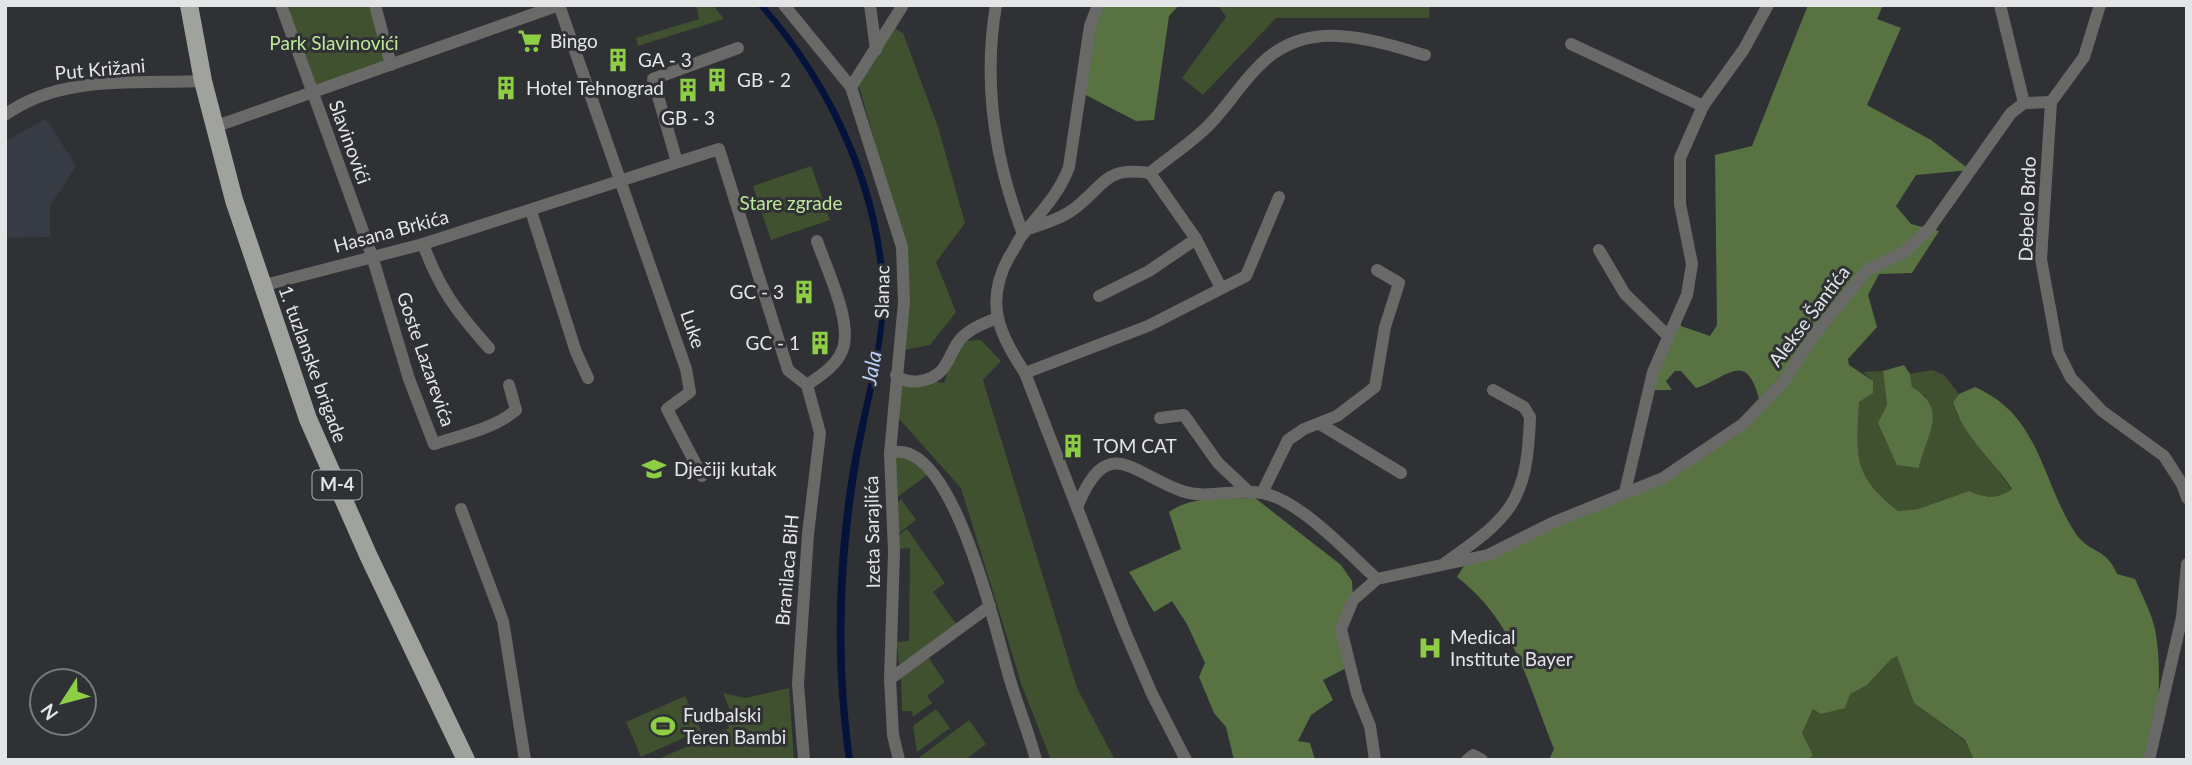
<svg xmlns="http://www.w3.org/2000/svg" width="2192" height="765" font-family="Lato,sans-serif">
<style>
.built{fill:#373b44}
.green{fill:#3f512e}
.forest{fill:#587341}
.water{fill:#05123a}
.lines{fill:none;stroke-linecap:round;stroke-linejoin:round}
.street{stroke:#696a68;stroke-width:12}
.primary{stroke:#a0a29e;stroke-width:18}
.labels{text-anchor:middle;stroke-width:6;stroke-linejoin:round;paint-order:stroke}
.shield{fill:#2f3135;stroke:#aeafb2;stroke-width:2}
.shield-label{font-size:18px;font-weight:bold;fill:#e4e5e7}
.poi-label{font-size:19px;fill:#e4e5e7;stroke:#2f3135;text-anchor:start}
.park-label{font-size:19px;fill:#bee79a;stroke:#2f3135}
.street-label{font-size:19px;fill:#e4e5e7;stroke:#2f3135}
.water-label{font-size:21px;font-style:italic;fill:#bbd0fc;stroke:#2f3135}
</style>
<rect width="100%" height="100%" fill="#2f3135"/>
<polygon class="built" points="46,119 76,166 50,206 50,237 5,238 5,141"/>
<g class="green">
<polygon points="281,5 375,5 391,65 310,91"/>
<polygon points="696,5 713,5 724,19 638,46 636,38 699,19"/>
<polygon points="1218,5 1430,5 1429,18 1276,18 1203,95 1182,78 1226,17"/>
<polygon points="891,27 903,33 938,127 965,223 936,262 956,312 930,345 899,351 902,238 857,79"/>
<polygon points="811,166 830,220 771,240 753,186"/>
<polygon points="981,340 1001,361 983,380 1077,688 1115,760 1051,760 1022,686 961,488 892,411 896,375 944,383 959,341"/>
<path d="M 1932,370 L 1944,375 L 1959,394 L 1953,402 L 1957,415 L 2012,490 C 1996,500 1986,498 1969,491 L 1918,509 L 1898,511 C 1851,474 1857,456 1859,402 L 1873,392 L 1873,381 L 1863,372 L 1883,371 L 1887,405 L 1919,467 L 1926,396 L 1912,388 L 1910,374 Z"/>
<polygon points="898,452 930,473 896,498 894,453"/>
<polygon points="901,499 916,520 899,533 897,503"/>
<polygon points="907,529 945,583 933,592 957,625 899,665 897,642 909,641 910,548 898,549 897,536"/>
<polygon points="1897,656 1914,703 1965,741 1974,760 1808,760 1813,755 1802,733 1813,709 1867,685 1891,658"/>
<polygon points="928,657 945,682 927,696 932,703 913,717 912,711 902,711 901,678"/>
<polygon points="789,688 794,760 656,760 729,728 726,721 733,718 723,693 745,698"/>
<polygon points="685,696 701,730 641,757 626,722"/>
<polygon points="936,709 950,728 917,752 913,726"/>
<polygon points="969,720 986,744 965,760 916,760"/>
</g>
<g class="forest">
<polygon points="1098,5 1179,5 1169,16 1154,120 1136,121 1080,92"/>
<path d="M 1808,5 L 1883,5 L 1877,19 L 1901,28 L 1867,105 L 1931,140 L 1970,170 L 1916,175 L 1896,206 L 1911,224 L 1939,231 L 1912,273 L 1879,274 L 1868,295 L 1877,327 L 1848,359 L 1849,365 L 1873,381 L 1873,393 L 1859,402 C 1857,456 1851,474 1898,511 L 1918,509 L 1969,491 C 1986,498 1997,500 2012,489 C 1993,460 1963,436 1953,402 L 1959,394 L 1975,387 C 2042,417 2040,480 2076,534 C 2090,554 2106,547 2117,574 L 2135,579 C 2142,595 2151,612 2155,629 C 2163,671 2157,718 2153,760 L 1974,760 L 1965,740 L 1914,703 L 1897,656 L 1891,659 L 1867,685 L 1850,694 L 1845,708 L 1821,714 L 1813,709 L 1802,733 L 1813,755 L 1808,760 L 1549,760 L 1554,749 C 1527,683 1516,623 1457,577 L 1467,561 L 1679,469 L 1760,403 C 1747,347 1728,378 1696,388 L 1681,371 L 1675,371 L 1666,381 L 1672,390 L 1648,390 L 1677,314 L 1681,326 L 1710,336 L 1717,325 L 1715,155 L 1752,146 Z"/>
<path d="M 1904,365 L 1910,374 L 1912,387 C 1950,410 1926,435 1919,468 L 1897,465 L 1878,423 L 1887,405 L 1883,371 Z"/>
<path d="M 1255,498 L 1341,565 L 1352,581 L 1353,600 L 1341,629 L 1350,666 L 1323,680 L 1333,700 L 1311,715 L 1298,741 L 1310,743 L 1315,760 L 1234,760 L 1226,727 L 1214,713 L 1199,677 L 1205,663 L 1187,624 L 1172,601 L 1154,612 L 1129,572 L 1181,549 L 1169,512 C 1193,495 1225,499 1255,498 Z"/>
</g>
<path class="water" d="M 757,5 L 765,5 C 833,82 884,189 886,292 C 887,344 866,417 858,470 C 842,566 840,663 853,760 L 846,760 C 832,662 834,562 851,464 C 860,414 882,341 880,292 C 875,187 826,83 757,5 Z"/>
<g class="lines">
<g class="street">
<path d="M 281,5 L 372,256 L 409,379 L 434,444 C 461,435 494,429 516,410 L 509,385"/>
<polyline points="375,5 391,65"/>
<polyline points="559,5 686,369 690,392 667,409 702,476"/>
<polyline points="784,5 851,87 902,247 904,302 890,453 894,552 890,679 893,735 899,760"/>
<polyline points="870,5 876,50"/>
<path d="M 996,5 C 983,82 995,161 1023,234"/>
<path d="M 1098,5 L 1090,26 L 1069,167 C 1059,194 1041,212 1023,234 C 1018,240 1014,250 1009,257 C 984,303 999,333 1025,373 L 1124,629 L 1152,694 L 1186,760"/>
<polyline points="2000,5 2024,103"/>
<polyline points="2100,5 2084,57 2051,102 2041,259 2058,352 2071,378 2102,411 2164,456 2182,484 2187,498"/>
<polyline points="1571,44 1703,106"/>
<polyline points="851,87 903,5"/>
<path d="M 5,115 C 61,74 137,84 203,81"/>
<polyline points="214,127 559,5"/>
<polyline points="677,162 653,79 738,48"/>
<polyline points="1150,173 1196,239 1221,288"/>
<polyline points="531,211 576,352 588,378"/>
<path d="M 1031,228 C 1048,222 1066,217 1080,204 C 1108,180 1108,167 1150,173 C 1169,157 1191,143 1208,126 C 1227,107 1241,83 1260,65 C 1307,17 1368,39 1425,55"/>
<path d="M 423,244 C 440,290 457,312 489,348"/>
<polyline points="1599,250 1625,294 1667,335"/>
<polyline points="261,286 423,244 719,149 788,370 807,385 820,433 808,534 798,684 804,760"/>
<polyline points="1099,296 1149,271 1196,239"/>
<polyline points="1025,373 1148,326 1246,276 1279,197"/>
<path d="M 896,375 C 908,386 931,382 942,370 C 949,362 952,350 959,341 C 968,329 983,324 997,318"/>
<path d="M 807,385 C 820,376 836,366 842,351 C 854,324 826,268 817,241"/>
<polyline points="1160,418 1184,415 1218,463 1250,493"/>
<polyline points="1320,424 1401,473"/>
<path d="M 890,453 C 954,433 998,643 1011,683 C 1019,709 1029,734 1036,760"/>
<polyline points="1625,492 1653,372 1687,295 1692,264 1680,204 1680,158 1703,106 1744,49 1768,5"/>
<polyline points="1262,493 1288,440 1304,429 1337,416 1375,387 1385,327 1399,283 1377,270"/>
<path d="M 1077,507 C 1108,432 1131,473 1182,491 C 1207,500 1236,488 1262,493 C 1299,499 1349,554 1377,579"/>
<polyline points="461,509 503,621 525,760"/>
<path d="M 1445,563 C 1512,516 1527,502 1530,417 L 1524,407 L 1493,390"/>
<polyline points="890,679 990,606"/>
<polyline points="1375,760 1370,726 1357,694 1341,629 1353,600 1377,579 1488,555 1552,523 1663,478 1743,424 1784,381 1815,334 1867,270 1903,253 1929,229 2011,113 2024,103 2051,102"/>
<polyline points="1467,760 1473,755 1482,760"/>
<polyline points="2149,760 2182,617 2187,564"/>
</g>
<polyline class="primary" points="189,5 203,81 234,200 308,419 369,557 466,760"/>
</g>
<defs>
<g id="supermarket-bare" transform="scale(1.89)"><path d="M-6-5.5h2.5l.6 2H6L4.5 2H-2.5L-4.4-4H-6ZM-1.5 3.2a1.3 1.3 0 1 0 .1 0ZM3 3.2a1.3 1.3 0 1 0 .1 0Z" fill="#8dce44" stroke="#2f3135" stroke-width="2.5" paint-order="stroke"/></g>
<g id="building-bare" transform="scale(1.89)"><path d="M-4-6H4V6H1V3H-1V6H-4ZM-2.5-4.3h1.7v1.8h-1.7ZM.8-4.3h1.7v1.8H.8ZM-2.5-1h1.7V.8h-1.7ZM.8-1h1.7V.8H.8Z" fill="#8dce44" stroke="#2f3135" stroke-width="2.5" paint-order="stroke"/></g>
<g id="school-bare" transform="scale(1.89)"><path d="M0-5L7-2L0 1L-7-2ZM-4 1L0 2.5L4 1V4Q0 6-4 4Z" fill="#8dce44" stroke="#2f3135" stroke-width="2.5" paint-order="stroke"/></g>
<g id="hospital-bare" transform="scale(1.89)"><path d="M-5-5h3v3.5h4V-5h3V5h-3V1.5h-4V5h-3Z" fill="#8dce44" stroke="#2f3135" stroke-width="2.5" paint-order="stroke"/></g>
<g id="stadium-bare" transform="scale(1.89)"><path d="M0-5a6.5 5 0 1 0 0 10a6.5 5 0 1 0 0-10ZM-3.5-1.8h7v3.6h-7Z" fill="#8dce44" stroke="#2f3135" stroke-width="2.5" paint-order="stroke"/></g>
</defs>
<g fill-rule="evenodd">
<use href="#supermarket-bare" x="530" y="41"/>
<use href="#building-bare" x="618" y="60"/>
<use href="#building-bare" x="717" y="80"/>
<use href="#building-bare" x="506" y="88"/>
<use href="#building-bare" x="688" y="90"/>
<use href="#building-bare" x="804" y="292"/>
<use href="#building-bare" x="820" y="343"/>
<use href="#building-bare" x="1073" y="446"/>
<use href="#school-bare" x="654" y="469"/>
<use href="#hospital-bare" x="1430" y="648"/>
<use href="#stadium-bare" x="663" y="726"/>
</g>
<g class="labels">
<rect class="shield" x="312.5" y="470.5" width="49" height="29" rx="5"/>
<g class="shield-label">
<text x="337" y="491">M-4</text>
</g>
<g class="poi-label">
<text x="550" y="48">Bingo</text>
<text x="638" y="67">GA - 3</text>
<text x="737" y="87">GB - 2</text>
<text x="526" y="95">Hotel Tehnograd</text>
<text x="688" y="125" text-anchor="middle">GB - 3</text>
<text x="784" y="299" text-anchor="end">GC - 3</text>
<text x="800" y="350" text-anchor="end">GC - 1</text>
<text x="1093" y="453">TOM CAT</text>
<text x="674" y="476">Dječiji kutak</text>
<text x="1450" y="644">Medical<tspan x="1450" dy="22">Institute Bayer</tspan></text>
<text x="683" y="722">Fudbalski<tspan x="683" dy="22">Teren Bambi</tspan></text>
</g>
<g class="park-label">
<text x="334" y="50">Park Slavinovići</text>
<text x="791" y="210">Stare zgrade</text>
</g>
<g class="street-label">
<text transform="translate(100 69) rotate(-5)" y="7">Put Križani</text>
<text transform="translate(350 142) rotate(70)" y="7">Slavinovići</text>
<text transform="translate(2027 209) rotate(-88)" y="7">Debelo Brdo</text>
<text transform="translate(391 231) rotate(-15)" y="7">Hasana Brkića</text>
<text transform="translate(882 292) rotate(-89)" y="7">Slanac</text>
<text transform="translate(1809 316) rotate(-53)" y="7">Alekse Šantića</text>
<text transform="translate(693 329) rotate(71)" y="7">Luke</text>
<text transform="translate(426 359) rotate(71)" y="7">Goste Lazarevića</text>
<text transform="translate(313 364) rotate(70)" y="7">1. tuzlanske brigade</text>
<text transform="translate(872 532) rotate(-91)" y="7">Izeta Sarajlića</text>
<text transform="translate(787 570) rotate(-85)" y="7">Branilaca BiH</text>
</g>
<g class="water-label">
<text transform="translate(872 368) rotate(-80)" y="7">Jala</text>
</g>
</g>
<rect width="2192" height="765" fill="none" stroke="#e4e5e7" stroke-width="14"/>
<g transform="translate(63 702) rotate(234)"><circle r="33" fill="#2f3135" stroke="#77797c" stroke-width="2"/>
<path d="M0-5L12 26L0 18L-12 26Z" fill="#8dce44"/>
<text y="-10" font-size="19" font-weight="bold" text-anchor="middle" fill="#e4e5e7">N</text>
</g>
</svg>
